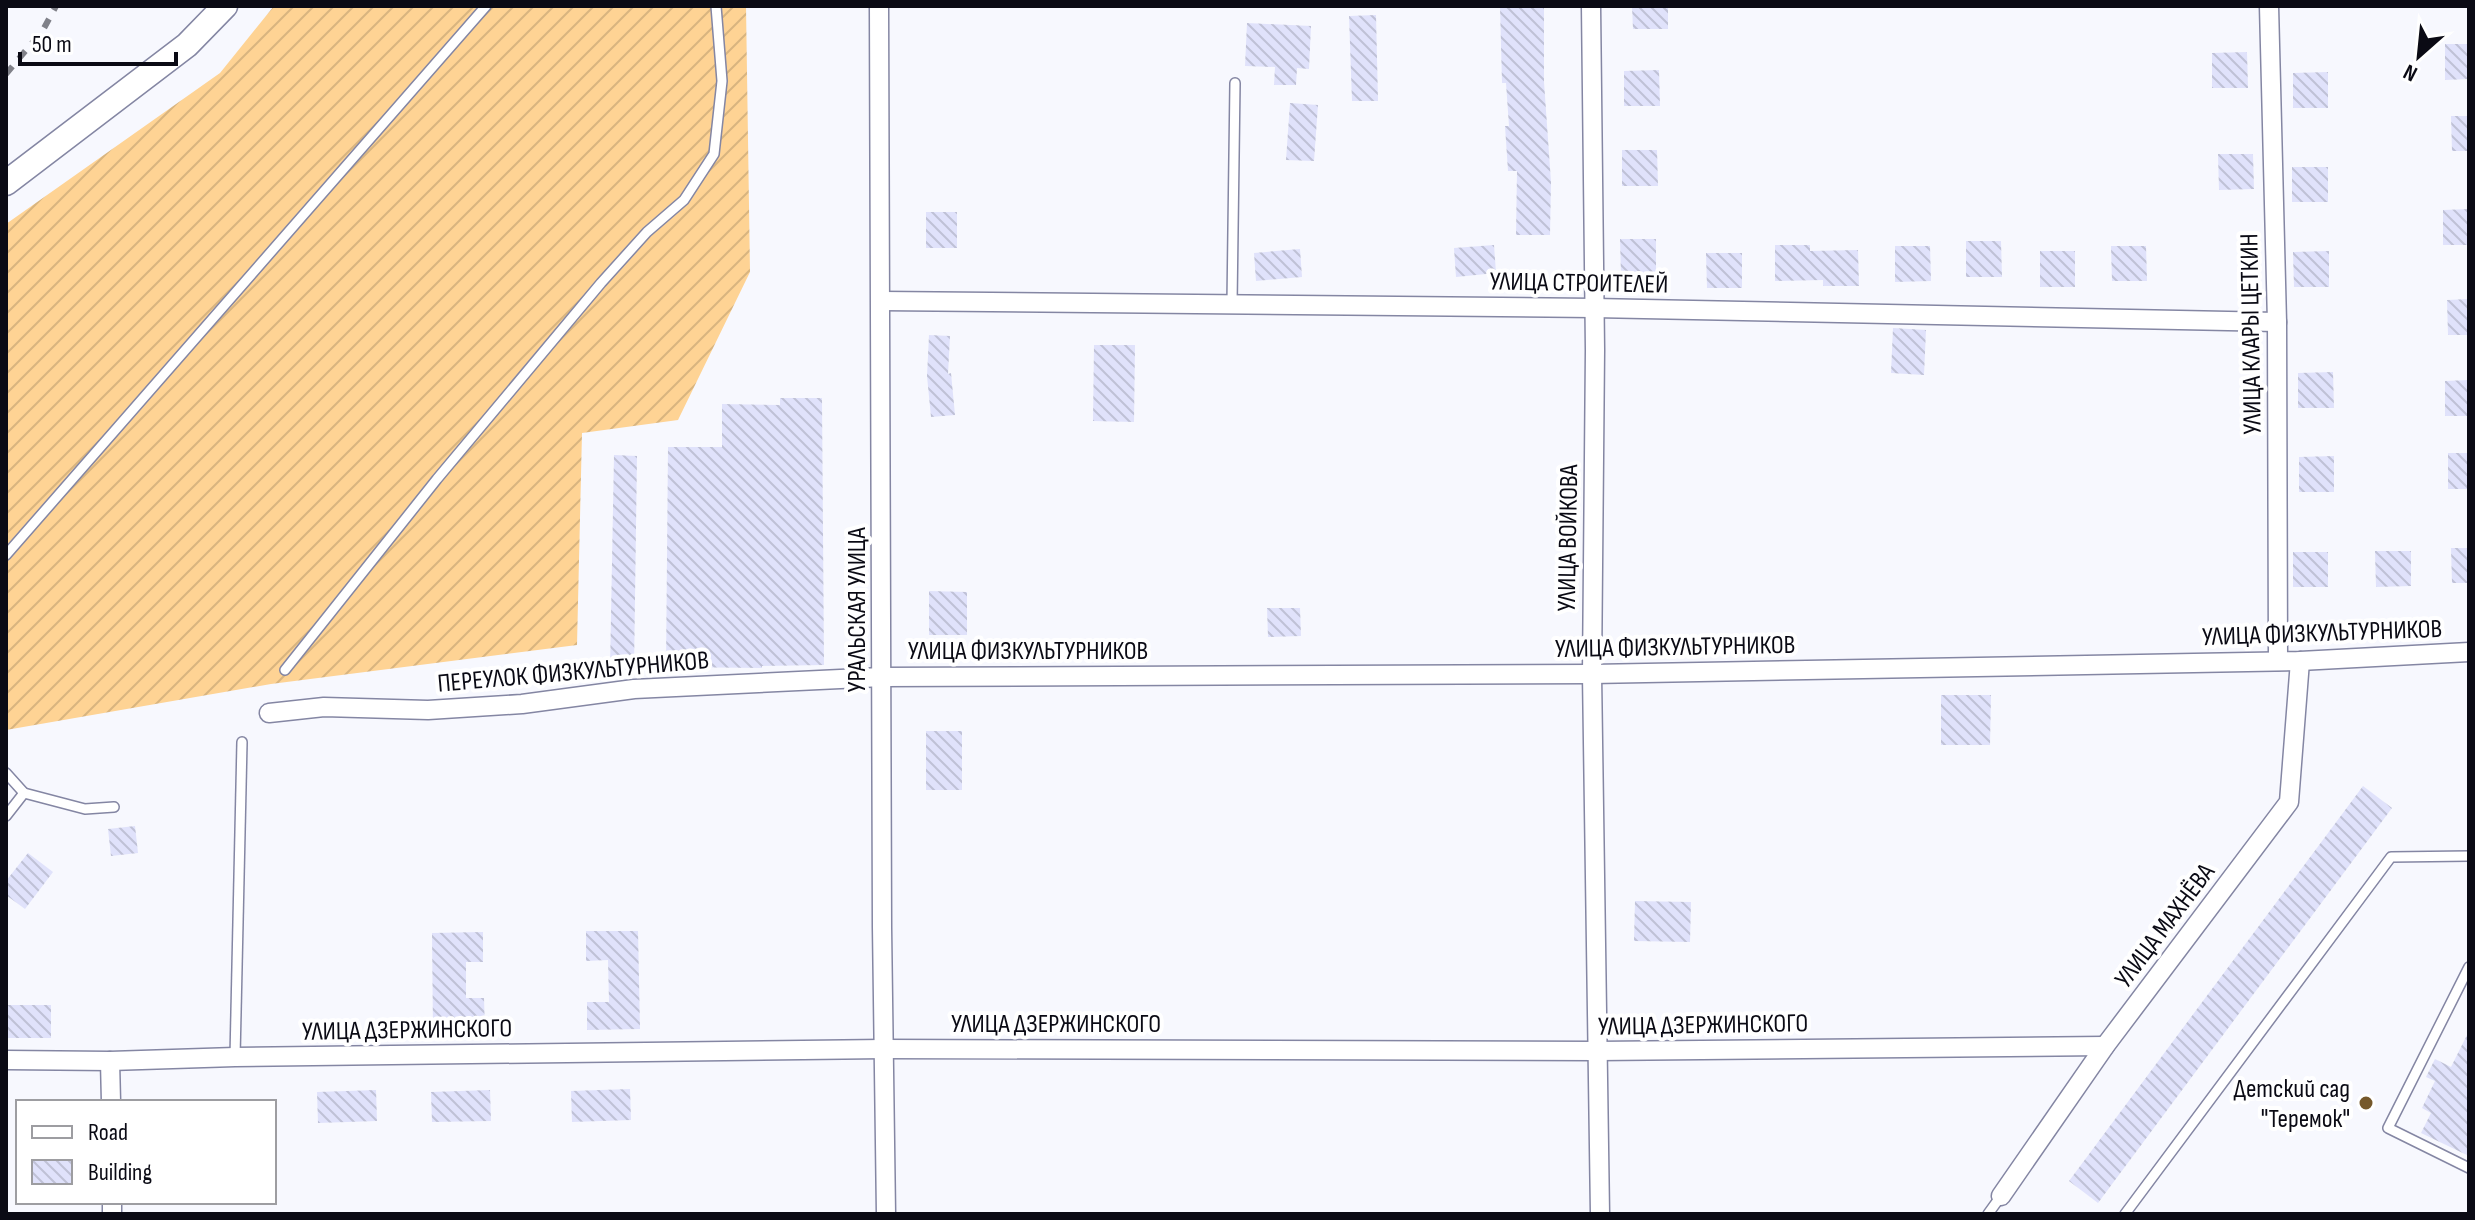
<svg xmlns="http://www.w3.org/2000/svg" width="2475" height="1220" font-family="'Sofia Sans Condensed',sans-serif">
<style>
.garden{fill:url(#garden-furrows)}
.building{fill:url(#building-back-hatch)}
.lines{fill:none;stroke-linecap:round;stroke-linejoin:round}
.lane-casing{stroke:#8486a3;stroke-width:12}
.street-casing{stroke:#8486a3;stroke-width:21}
.secondary-casing{stroke:#8486a3;stroke-width:27}
.lane{stroke:#fff;stroke-width:9}
.street{stroke:#fff;stroke-width:18}
.secondary{stroke:#fff;stroke-width:24}
.rail{stroke:#808189;stroke-width:6;stroke-dasharray:10 10;stroke-linecap:butt}
.poi-dot{fill:#75582b;stroke:#fff;stroke-width:3}
.labels{text-anchor:middle;stroke-width:8;stroke-linejoin:round;paint-order:stroke}
.street-label{font-size:26px;fill:#0a0a14;stroke:#fff}
.poi-label{font-size:26px;fill:#0a0a14;stroke:#fff;text-anchor:end}
</style>
<defs>
<pattern id="garden-furrows" width="10" height="10" patternUnits="userSpaceOnUse" patternTransform="scale(2)"><rect width="10" height="10" fill="#fed394"/><path d="M-1 1l2-2M0 10L10 0M9 11l2-2" fill="none" stroke="#d8b47f"/></pattern>
<pattern id="building-back-hatch" width="6" height="6" patternUnits="userSpaceOnUse" patternTransform="scale(2)"><rect width="6" height="6" fill="#e0e2fb"/><path d="M-1 5l2 2M0 0l6 6M5-1l2 2" fill="none" stroke="#bfc1d6"/></pattern>
</defs>
<rect width="100%" height="100%" fill="#f7f8fe"/>
<polygon class="garden" points="274,6 746,6 750,272 678,420 582,433 577,645 271,684 6,730 6,224 220,73"/>
<g class="building">
<polygon points="1500,6 1544,6 1544,82 1551,182 1550,235 1516,235 1517,171 1508,171 1505,126 1509,126 1506,83 1502,83"/>
<polygon points="1632,6 1668,6 1668,29 1633,29"/>
<polygon points="1376,15 1378,101 1352,101 1349,16"/>
<polygon points="1247,23 1311,26 1309,69 1297,68 1296,85 1274,85 1275,67 1245,66"/>
<polygon points="2445,44 2469,44 2469,79 2445,80"/>
<polygon points="2247,52 2248,88 2212,88 2212,53"/>
<polygon points="1659,70 1660,106 1624,106 1624,71"/>
<polygon points="2328,72 2328,108 2293,108 2293,73"/>
<polygon points="1290,103 1318,105 1314,161 1286,160"/>
<polygon points="2451,116 2469,116 2469,151 2452,151"/>
<polygon points="1622,150 1657,150 1658,186 1622,186"/>
<polygon points="2218,154 2253,154 2254,189 2219,190"/>
<rect x="2292" y="167" width="36" height="35"/>
<polygon points="2469,209 2469,245 2443,245 2443,210"/>
<rect x="926" y="212" width="31" height="36"/>
<polygon points="1620,239 1656,239 1656,274 1621,275"/>
<polygon points="1966,241 2001,241 2002,277 1966,277"/>
<polygon points="1494,245 1496,273 1456,277 1454,248"/>
<polygon points="1775,245 1810,245 1810,251 1858,250 1859,286 1823,286 1823,280 1775,281"/>
<polygon points="1895,246 1930,246 1931,281 1895,282"/>
<polygon points="2111,246 2146,246 2147,281 2112,281"/>
<polygon points="1300,249 1302,277 1256,281 1254,253"/>
<rect x="2040" y="251" width="35" height="36"/>
<polygon points="2329,251 2329,287 2294,287 2293,252"/>
<polygon points="1706,253 1742,253 1742,288 1707,288"/>
<polygon points="2469,299 2469,335 2448,335 2447,300"/>
<polygon points="1893,328 1926,330 1924,375 1891,373"/>
<polygon points="929,335 950,336 948,374 951,373 955,415 931,417 927,376"/>
<polygon points="1094,345 1135,345 1134,422 1093,421"/>
<polygon points="2333,372 2334,408 2298,408 2298,373"/>
<polygon points="2469,380 2469,416 2445,416 2445,381"/>
<polygon points="780,398 822,398 824,665 762,666 762,668 666,667 668,447 722,447 722,404 780,405"/>
<rect x="2448" y="453" width="21" height="36"/>
<polygon points="614,455 637,456 634,670 610,670"/>
<polygon points="2334,456 2334,492 2299,492 2299,457"/>
<polygon points="2451,548 2469,548 2469,583 2452,583"/>
<polygon points="2375,551 2411,551 2411,586 2376,587"/>
<rect x="2293" y="552" width="35" height="35"/>
<polygon points="929,591 967,592 967,635 929,635"/>
<polygon points="1267,608 1300,608 1301,636 1268,637"/>
<polygon points="1941,695 1991,695 1990,745 1941,745"/>
<rect x="926" y="731" width="36" height="59"/>
<polygon points="2363,786 2392,808 2098,1203 2069,1181"/>
<polygon points="135,826 138,853 111,856 108,829"/>
<polygon points="28,853 53,872 25,909 6,895 6,881"/>
<polygon points="1635,901 1691,902 1690,942 1634,941"/>
<polygon points="586,931 638,931 640,1029 587,1030 587,1002 609,1002 608,960 586,961"/>
<polygon points="483,932 483,962 466,962 466,998 484,998 485,1031 433,1031 432,933"/>
<rect x="6" y="1005" width="45" height="33"/>
<polygon points="2469,1031 2469,1156 2421,1133 2431,1113 2422,1108 2435,1081 2426,1077 2435,1059 2451,1067"/>
<polygon points="630,1089 631,1120 572,1122 571,1091"/>
<polygon points="376,1090 377,1121 318,1123 317,1092"/>
<polygon points="490,1090 491,1121 432,1122 431,1092"/>
</g>
<g class="lines">
<g class="lane-casing">
<g id="lane">
<polyline points="1232,304 1235,83"/>
<polyline points="6,555 486,6"/>
<polyline points="285,670 437,479 601,283 647,232 684,200 714,154 722,81 716,6"/>
<polyline points="6,773 24,793 6,816"/>
<polyline points="24,793 85,809 114,807"/>
<polyline points="2469,967 2388,1128 2469,1168"/>
<polyline points="235,1057 242,742"/>
<polyline points="1988,1214 2001,1196"/>
<polyline points="2125,1214 2391,857 2469,856"/>
</g>
</g>
<g class="street-casing">
<g id="street">
<polyline points="879,6 882,927 886,1214"/>
<polyline points="1591,6 1595,350 1592,674 1600,1214"/>
<polyline points="2269,6 2277,322 2278,661"/>
<polyline points="881,301 1594,308 2277,322"/>
<polyline points="269,713 324,707 428,710 522,704 634,689 882,677 1592,674 2300,661 2469,652"/>
<polyline points="6,1060 110,1061 235,1057 884,1049 1597,1051 2105,1046"/>
<polyline points="110,1061 111,1102"/>
<polyline points="2001,1196 2105,1046 2289,802 2300,661"/>
<polyline points="112,1202 112,1214"/>
</g>
</g>
<g class="secondary-casing">
<polyline id="secondary" points="6,183 187,45 225,6"/>
</g>
<use href="#lane" class="lane"/>
<use href="#street" class="street"/>
<use href="#secondary" class="secondary"/>
<polyline class="rail" points="6,74 43,30 56,6"/>
</g>
<circle class="poi-dot" cx="2366" cy="1103" r="8"/>
<g class="labels">
<g class="street-label">
<text transform="translate(1579 282) rotate(1)" y="9">УЛИЦА СТРОИТЕЛЕЙ</text>
<text transform="translate(2250 334) rotate(-91)" y="9">УЛИЦА КЛАРЫ ЦЕТКИН</text>
<text transform="translate(1567 538) rotate(-89)" y="9">УЛИЦА ВОЙКОВА</text>
<text transform="translate(856 610) rotate(-90)" y="9">УРАЛЬСКАЯ УЛИЦА</text>
<text transform="translate(2322 632) rotate(-2)" y="9">УЛИЦА ФИЗКУЛЬТУРНИКОВ</text>
<text transform="translate(1675 646) rotate(-1)" y="9">УЛИЦА ФИЗКУЛЬТУРНИКОВ</text>
<text x="1028" y="659">УЛИЦА ФИЗКУЛЬТУРНИКОВ</text>
<text transform="translate(573 671) rotate(-5)" y="9">ПЕРЕУЛОК ФИЗКУЛЬТУРНИКОВ</text>
<text transform="translate(2164 925) rotate(-53)" y="9">УЛИЦА МАХНЁВА</text>
<text x="1056" y="1032">УЛИЦА ДЗЕРЖИНСКОГО</text>
<text transform="translate(1703 1024) rotate(-1)" y="9">УЛИЦА ДЗЕРЖИНСКОГО</text>
<text transform="translate(407 1029) rotate(-1)" y="9">УЛИЦА ДЗЕРЖИНСКОГО</text>
</g>
<g class="poi-label">
<text x="2350" y="1097">Детский сад<tspan x="2350" dy="30">"Теремок"</tspan></text>
</g>
</g>
<rect width="2475" height="1220" fill="none" stroke="#0a0a14" stroke-width="16"/>
<rect x="16" y="1100" width="260" height="104" fill="#ffffff" stroke="#9d9da1" stroke-width="2"/>
<rect x="32" y="1126" width="40" height="12" fill="#ffffff" stroke="#9d9da1" stroke-width="2"/>
<text x="88" y="1140" font-size="24" fill="#0a0a14">Road</text>
<rect x="32" y="1160" width="40" height="24" fill="url(#building-back-hatch)" stroke="#9d9da1" stroke-width="2"/>
<text x="88" y="1180" font-size="24" fill="#0a0a14">Building</text>
<g transform="translate(2419 56) rotate(207)" stroke="#ffffff" stroke-width="6" paint-order="stroke">
<path d="M0-6L14 30L0 20L-14 30Z" fill="#0a0a14"/>
<text y="-12" font-size="22" font-weight="bold" text-anchor="middle" fill="#0a0a14">N</text>
</g>
<path d="M20 52v12h156v-12" fill="none" stroke="#0a0a14" stroke-width="4"/>
<text x="32" y="52" font-size="24" fill="#0a0a14" stroke="#ffffff" stroke-width="6" paint-order="stroke">50 m</text>
</svg>
